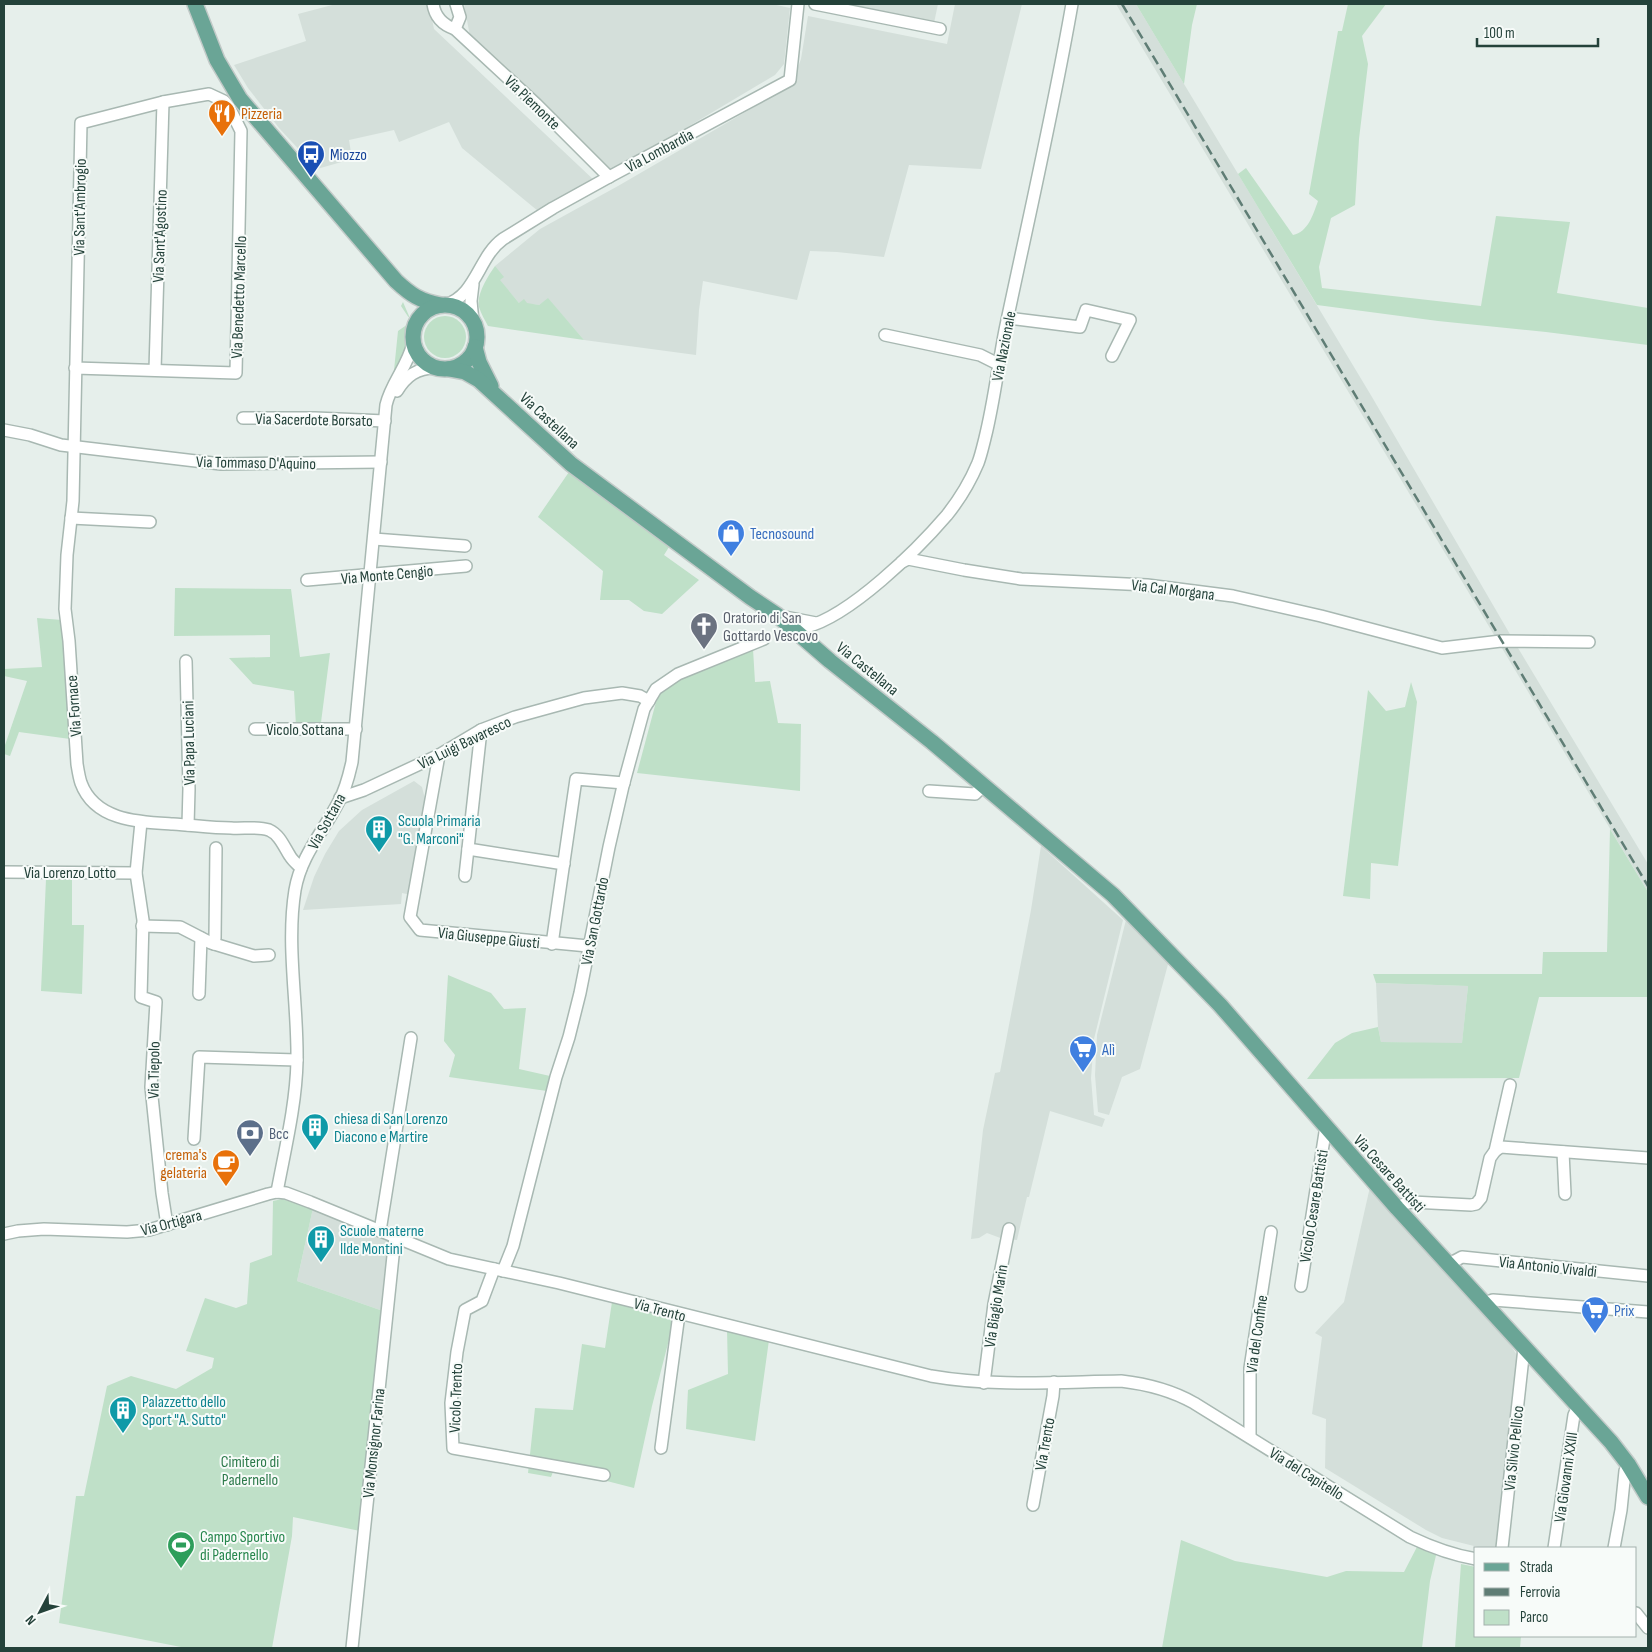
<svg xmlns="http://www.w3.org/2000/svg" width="1652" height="1652" font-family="'Sofia Sans Condensed',sans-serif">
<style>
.built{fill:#d4dfda}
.green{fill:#bfe0c8}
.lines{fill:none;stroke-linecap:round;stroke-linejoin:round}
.minor-casing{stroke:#a8b8b2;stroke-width:14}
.major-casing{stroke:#c2cac8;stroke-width:18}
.minor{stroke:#fff;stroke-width:11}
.major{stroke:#6aa596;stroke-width:15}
.rail{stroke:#5f7d75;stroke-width:2.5;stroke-dasharray:10 5;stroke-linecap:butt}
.labels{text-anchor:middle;stroke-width:4;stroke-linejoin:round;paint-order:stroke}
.street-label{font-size:16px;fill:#24423a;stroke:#f7fbf9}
.food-label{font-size:16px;fill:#c56008;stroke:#f7fbf9;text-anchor:start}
.transit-label{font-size:16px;fill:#164399;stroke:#f7fbf9;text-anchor:start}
.shop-label{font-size:16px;fill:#366cbe;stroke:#f7fbf9;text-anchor:start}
.worship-label{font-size:16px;fill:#5b616d;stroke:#f7fbf9;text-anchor:start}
.culture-label{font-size:16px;fill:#0d838f;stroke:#f7fbf9;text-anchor:start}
.service-label{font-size:16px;fill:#4e5e75;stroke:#f7fbf9;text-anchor:start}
.park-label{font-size:16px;fill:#2d7a4b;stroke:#f7fbf9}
.leisure-label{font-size:16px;fill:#27864d;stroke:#f7fbf9;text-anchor:start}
</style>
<rect width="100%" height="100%" fill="#e6efeb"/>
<g class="built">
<polygon points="336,4 429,4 434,29 596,182 574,195 538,211 462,148 449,122 399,142 394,130 349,140 352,159 317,169 279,128 248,88 234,65 306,41 298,14"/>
<polygon points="464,4 772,4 790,8 784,64 775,75 612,172 471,42"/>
<polygon points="845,4 938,4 934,23"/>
<polygon points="955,4 1022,4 981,169 909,165 884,257 837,252 810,251 797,300 703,281 699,310 696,355 584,340 548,299 539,305 519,303 499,280 495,266 540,229 618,186 780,92 794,78 801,59 808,16 947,44"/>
<polygon points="1116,4 1136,4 1372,397 1518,648 1648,864 1648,892"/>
<polygon points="414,781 422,787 425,799 411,895 402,893 401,904 303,910 314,877 325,854 339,831 362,810"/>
<polygon points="1041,846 1123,920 1094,1039 1091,1078 1094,1115 1105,1119 1102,1127 1050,1111 1029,1197 1027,1197 1017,1240 1003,1239 987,1233 979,1238 971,1239 983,1130 995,1073 1000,1072 1031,910"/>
<polygon points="1127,916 1171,953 1140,1069 1122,1077 1109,1115 1098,1112 1095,1075 1097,1035"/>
<polygon points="1376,983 1468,986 1462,1044 1381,1042 1378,1027"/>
<polygon points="1372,1178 1480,1300 1519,1358 1498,1548 1478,1547 1442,1538 1426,1530 1325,1468 1326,1419 1312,1414 1322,1337 1315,1333 1344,1302"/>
<polygon points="313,1208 389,1238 383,1311 297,1281"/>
</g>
<g class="green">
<polygon points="1136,4 1197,4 1192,25 1184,84"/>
<path d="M 1348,4 L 1386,4 L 1362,36 L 1368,64 L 1359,139 L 1355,205 L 1331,218 L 1319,267 L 1322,288 L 1481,306 L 1496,216 L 1570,222 L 1557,293 L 1648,308 L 1648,345 L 1546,332 L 1438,321 L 1317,305 L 1238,174 L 1246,168 L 1293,235 C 1308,232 1313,215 1318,201 L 1309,194 L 1338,31 L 1342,31 Z"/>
<path d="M 495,266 L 504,277 L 500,280 L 519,303 L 524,299 L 527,303 L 539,305 L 548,298 L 584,340 L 488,326 C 485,320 481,314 479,307 C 476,295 488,276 495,266 Z"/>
<polygon points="403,302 409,316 406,334 407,347 393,380 398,331 408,324 409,318 401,306"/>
<circle cx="445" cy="337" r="21"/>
<polygon points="569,472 669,547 664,555 699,580 662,614 644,611 629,600 600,600 603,571 538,517"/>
<polygon points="175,588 291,589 300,657 330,653 320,730 296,726 294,691 253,684 229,658 270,657 270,635 174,636"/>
<polygon points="37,618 62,620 70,739 19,732 10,756 4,754 4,748 27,681 4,676 4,669 42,667"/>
<polygon points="753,649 755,682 770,681 778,723 801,724 800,791 637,773 656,702 661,691 691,673"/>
<polygon points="1411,682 1417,702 1398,866 1371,863 1370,899 1343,896 1368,690 1386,711 1405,707"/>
<polygon points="1610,829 1648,892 1648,997 1539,997 1519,1078 1307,1079 1335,1043 1352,1033 1378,1027 1381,1042 1462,1043 1468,986 1376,983 1373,974 1542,974 1543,952 1607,952"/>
<polygon points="46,879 72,879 72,925 84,925 82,994 41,991"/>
<polygon points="448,975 491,993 504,1009 526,1008 519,1069 550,1076 547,1091 449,1077 455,1055 444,1041"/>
<polygon points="282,1199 313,1208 297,1281 383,1311 360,1531 293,1517 292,1536 272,1648 186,1648 59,1623 76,1496 84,1496 107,1386 131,1376 176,1389 212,1368 214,1358 186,1351 205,1298 236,1308 247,1304 250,1263 272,1255 273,1201"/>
<polygon points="612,1302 675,1316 652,1406 634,1488 599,1479 553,1472 551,1477 528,1473 535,1408 573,1410 582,1344 605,1348"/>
<polygon points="727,1329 769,1340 755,1441 686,1429 688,1390 728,1374"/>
<polygon points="1181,1540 1235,1561 1327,1577 1346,1571 1404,1572 1419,1543 1437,1551 1430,1581 1422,1648 1162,1648"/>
<polygon points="1461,1564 1476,1567 1476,1636 1521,1636 1520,1648 1455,1648"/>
</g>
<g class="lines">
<g class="minor-casing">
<g id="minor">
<path d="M 433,4 C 435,17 443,25 455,29 L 536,104 L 609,177"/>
<polyline points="815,4 940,29"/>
<polyline points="455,29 460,17 456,4"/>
<path d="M 445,305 C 477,295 478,257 503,239 L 553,208 L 609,177 L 790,80 L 798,4"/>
<polyline points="1008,318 1080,327 1086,310 1130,320 1112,356"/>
<polyline points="473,322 471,301 473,284"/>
<polyline points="885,335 980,355 998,364"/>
<path d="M 75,368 L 236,373 L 241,131 L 229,107 L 224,101 L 209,94 L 163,102 L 81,123 L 73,501 L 67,555 L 65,609 L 69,641 L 77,764 C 78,770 79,777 81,783 C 95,821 139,822 173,824 C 192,825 211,828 231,828 C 243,829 257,826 269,830 C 280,835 284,847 290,856 C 293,861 297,864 301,868"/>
<polyline points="155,370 163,102"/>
<path d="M 397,391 C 406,376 417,368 435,368"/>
<polyline points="243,418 315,418 385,421"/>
<polyline points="4,430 30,435 61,445 221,464 381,462"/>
<polyline points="71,518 150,522"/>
<polyline points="374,539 465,546"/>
<polyline points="902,562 908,559 964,570 1021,579 1147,585 1233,596 1321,616 1442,648 1501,641 1589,642"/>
<polyline points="307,580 466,566"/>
<polyline points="780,616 816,623"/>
<path d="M 800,635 L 806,627 C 850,616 917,550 947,515 C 959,500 970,482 978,463 C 981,455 983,446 985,438 C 994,402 998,366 1005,330 C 1028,221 1053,113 1072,4"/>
<polyline points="186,661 189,789 188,825"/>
<polyline points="255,729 356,729"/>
<polyline points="439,755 410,917 420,930 588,946"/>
<polyline points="929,791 975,794 984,785"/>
<polyline points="340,798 364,790 439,755 481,730 515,717 584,698 622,693 640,696 649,701"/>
<polyline points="141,822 136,873 143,920 141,997 156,1002 151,1087 162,1193 167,1225"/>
<polyline points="468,849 564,864"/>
<polyline points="4,872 136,873"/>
<polyline points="465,876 481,730"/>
<polyline points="142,926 180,927 211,943 254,956 269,955"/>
<polyline points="214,944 215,938 216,848"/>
<polyline points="552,944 576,779 624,783"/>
<polyline points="199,994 201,938"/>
<polyline points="194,1139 199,1057 297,1060"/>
<polyline points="1495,1151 1501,1147 1648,1158"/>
<polyline points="1563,1152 1565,1194"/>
<path d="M 277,1192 C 285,1149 296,1105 297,1061 C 298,1004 286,946 295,890 C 301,855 324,831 339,801 C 346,789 349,775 352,762 L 386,405 C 391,383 408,366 413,343"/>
<polyline points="1397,1208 1404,1204 1412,1202 1471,1205 1476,1204 1481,1198 1490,1158 1495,1151 1510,1085"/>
<polyline points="380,1231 411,1038"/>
<path d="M 4,1234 L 18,1231 L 44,1229 L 127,1232 L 149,1230 L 268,1194 L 277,1192 L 286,1193 L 310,1202 L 449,1259 L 559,1283 L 931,1376 C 994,1387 1057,1382 1121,1381 C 1147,1384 1171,1390 1194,1403 L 1410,1537 C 1431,1547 1452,1555 1476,1559"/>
<polyline points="1449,1264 1462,1257 1648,1276"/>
<polyline points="494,1269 482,1301 465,1310 457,1352 451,1403 453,1448 604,1475"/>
<polyline points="503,1271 513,1246 556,1077 569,1037 580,993 609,847 623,786 644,709 656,689 678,674 764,639"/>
<polyline points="1301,1286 1326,1126"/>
<polyline points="1484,1303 1493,1300 1648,1312"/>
<polyline points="984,1383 994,1304 1009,1229"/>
<polyline points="1250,1437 1250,1368 1271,1232"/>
<polyline points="661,1448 679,1314"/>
<polyline points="1033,1505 1053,1396 1054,1382"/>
<polyline points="1502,1548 1524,1348"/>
<polyline points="1554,1548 1574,1415 1578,1406"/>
<polyline points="1614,1548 1621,1510 1625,1471 1628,1464"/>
<polyline points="1636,1613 1648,1628"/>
<polyline points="352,1648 395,1237"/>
</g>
</g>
<g class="major-casing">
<g id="major">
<path d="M 195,4 L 217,60 L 240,99 L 396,281 C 411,295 420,301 441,305"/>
<circle cx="445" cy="337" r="32"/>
<polyline points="475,347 479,362 491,386"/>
<polyline points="449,369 465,372 479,380 571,464 750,597 777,615 830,661 932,742 1113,895 1220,1005 1397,1208 1611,1442 1628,1464 1648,1497"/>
</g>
</g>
<use href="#minor" class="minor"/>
<use href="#major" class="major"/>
<polyline class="rail" points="1122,4 1648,886"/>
</g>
<defs>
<g id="restaurant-pin" transform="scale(1.4375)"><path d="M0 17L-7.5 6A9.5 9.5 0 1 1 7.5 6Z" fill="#e8710a" stroke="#f7fbf9"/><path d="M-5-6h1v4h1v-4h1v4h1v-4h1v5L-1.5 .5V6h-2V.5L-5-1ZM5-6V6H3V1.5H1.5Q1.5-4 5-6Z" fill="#fff"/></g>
<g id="bus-pin" transform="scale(1.4375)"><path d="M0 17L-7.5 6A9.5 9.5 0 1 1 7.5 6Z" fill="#1a4fb4" stroke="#f7fbf9"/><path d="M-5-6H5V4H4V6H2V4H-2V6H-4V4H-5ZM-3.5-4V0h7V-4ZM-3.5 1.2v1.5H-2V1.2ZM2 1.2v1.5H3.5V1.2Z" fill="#fff"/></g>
<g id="shop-pin" transform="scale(1.4375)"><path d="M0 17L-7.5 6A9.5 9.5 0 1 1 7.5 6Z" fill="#3f7fe0" stroke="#f7fbf9"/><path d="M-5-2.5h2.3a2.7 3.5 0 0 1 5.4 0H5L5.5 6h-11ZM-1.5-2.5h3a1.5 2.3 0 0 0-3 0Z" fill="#fff"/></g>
<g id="church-pin" transform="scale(1.4375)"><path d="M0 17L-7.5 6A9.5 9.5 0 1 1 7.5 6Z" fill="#6b7280" stroke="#f7fbf9"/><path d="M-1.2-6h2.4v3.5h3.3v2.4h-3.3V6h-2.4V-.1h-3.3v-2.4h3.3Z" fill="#fff"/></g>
<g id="building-pin" transform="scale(1.4375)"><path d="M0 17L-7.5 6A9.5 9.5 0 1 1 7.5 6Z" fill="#0f9aa8" stroke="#f7fbf9"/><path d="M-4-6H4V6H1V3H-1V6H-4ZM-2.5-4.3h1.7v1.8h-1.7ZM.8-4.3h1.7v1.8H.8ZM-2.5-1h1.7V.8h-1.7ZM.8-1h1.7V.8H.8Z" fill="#fff"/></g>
<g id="supermarket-pin" transform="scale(1.4375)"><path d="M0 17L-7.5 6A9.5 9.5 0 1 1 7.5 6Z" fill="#3f7fe0" stroke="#f7fbf9"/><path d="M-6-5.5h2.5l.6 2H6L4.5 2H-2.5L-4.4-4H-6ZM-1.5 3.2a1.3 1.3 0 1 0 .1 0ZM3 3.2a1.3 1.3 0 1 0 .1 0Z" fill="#fff"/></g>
<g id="bank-pin" transform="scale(1.4375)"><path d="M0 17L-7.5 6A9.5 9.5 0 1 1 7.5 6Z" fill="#5c6f8a" stroke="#f7fbf9"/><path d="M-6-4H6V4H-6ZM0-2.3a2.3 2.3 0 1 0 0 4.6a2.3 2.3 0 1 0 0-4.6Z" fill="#fff"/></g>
<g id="cafe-pin" transform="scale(1.4375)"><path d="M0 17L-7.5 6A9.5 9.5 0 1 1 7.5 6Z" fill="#e8710a" stroke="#f7fbf9"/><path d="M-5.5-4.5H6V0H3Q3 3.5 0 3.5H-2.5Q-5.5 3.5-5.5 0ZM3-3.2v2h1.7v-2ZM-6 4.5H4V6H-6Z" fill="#fff"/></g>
<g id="stadium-pin" transform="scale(1.4375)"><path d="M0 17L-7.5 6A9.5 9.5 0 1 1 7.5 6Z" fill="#2e9e5b" stroke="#f7fbf9"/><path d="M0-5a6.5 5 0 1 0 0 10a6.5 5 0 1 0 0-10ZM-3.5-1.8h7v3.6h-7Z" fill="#fff"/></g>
</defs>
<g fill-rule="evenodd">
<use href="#restaurant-pin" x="222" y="113"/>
<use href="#bus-pin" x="311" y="154"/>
<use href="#shop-pin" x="731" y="533"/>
<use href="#church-pin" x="704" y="626"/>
<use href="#building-pin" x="379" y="829"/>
<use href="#supermarket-pin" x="1083" y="1049"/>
<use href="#building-pin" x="315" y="1127"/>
<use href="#bank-pin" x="250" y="1133"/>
<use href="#cafe-pin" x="226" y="1163"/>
<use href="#building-pin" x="321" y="1239"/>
<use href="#supermarket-pin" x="1595" y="1310"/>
<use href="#building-pin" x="123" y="1410"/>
<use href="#stadium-pin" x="181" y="1545"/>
</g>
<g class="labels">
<g class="street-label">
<text transform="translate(533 102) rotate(44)" y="6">Via Piemonte</text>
<text transform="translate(659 150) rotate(-28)" y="6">Via Lombardia</text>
<text transform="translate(79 207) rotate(-89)" y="6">Via Sant'Ambrogio</text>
<text transform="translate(159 236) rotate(-88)" y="6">Via Sant'Agostino</text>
<text transform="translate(238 297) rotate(-88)" y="6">Via Benedetto Marcello</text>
<text transform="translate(1003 346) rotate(-79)" y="6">Via Nazionale</text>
<text transform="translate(314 419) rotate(1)" y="6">Via Sacerdote Borsato</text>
<text transform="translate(550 420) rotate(43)" y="6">Via Castellana</text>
<text transform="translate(256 462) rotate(1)" y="6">Via Tommaso D'Aquino</text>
<text transform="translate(387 574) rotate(-5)" y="6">Via Monte Cengio</text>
<text transform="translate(1173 589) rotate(7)" y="6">Via Cal Morgana</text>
<text transform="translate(868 668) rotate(39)" y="6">Via Castellana</text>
<text transform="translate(73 706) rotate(-94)" y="6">Via Fornace</text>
<text x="305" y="735">Vicolo Sottana</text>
<text transform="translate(464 742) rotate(-26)" y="6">Via Luigi Bavaresco</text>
<text transform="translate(188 743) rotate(-91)" y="6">Via Papa Luciani</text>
<text transform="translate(326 821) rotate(-61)" y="6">Via Sottana</text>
<text x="70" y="878">Via Lorenzo Lotto</text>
<text transform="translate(594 921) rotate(-79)" y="6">Via San Gottardo</text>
<text transform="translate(489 937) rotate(6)" y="6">Via Giuseppe Giusti</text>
<text transform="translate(153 1070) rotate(-89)" y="6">Via Tiepolo</text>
<text transform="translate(1390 1173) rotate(48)" y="6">Via Cesare Battisti</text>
<text transform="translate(1313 1206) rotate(-81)" y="6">Vicolo Cesare Battisti</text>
<text transform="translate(171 1222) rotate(-15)" y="6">Via Ortigara</text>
<text transform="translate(1548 1266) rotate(6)" y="6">Via Antonio Vivaldi</text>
<text transform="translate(995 1306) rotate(-81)" y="6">Via Biagio Marin</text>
<text transform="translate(660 1309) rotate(15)" y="6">Via Trento</text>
<text transform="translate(1256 1334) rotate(-82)" y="6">Via del Confine</text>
<text transform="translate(455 1398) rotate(-88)" y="6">Vicolo Trento</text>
<text transform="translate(373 1443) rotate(-84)" y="6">Via Monsignor Farina</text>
<text transform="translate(1044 1444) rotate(-80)" y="6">Via Trento</text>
<text transform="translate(1513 1448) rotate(-84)" y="6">Via Silvio Pellico</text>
<text transform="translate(1307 1473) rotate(32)" y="6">Via del Capitello</text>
<text transform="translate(1565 1477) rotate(-82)" y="6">Via Giovanni XXIII</text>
</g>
<g class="food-label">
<text x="241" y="119">Pizzeria</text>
<text x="207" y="1160" text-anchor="end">crema's<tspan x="207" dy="18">gelateria</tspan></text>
</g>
<g class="transit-label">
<text x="330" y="160">Miozzo</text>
</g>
<g class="shop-label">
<text x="750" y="539">Tecnosound</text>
<text x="1102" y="1055">Alì</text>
<text x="1614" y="1316">Prix</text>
</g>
<g class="worship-label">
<text x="723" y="623">Oratorio di San<tspan x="723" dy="18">Gottardo Vescovo</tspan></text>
</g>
<g class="culture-label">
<text x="398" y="826">Scuola Primaria<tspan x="398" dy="18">"G. Marconi"</tspan></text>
<text x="334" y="1124">chiesa di San Lorenzo<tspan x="334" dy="18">Diacono e Martire</tspan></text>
<text x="340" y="1236">Scuole materne<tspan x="340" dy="18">Ilde Montini</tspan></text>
<text x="142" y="1407">Palazzetto dello<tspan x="142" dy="18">Sport "A. Sutto"</tspan></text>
</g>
<g class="service-label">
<text x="269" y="1139">Bcc</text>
</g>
<g class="park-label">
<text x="250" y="1467">Cimitero di<tspan x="250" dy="18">Padernello</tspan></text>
</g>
<g class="leisure-label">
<text x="200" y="1542">Campo Sportivo<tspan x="200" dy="18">di Padernello</tspan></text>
</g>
</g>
<rect width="1652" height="1652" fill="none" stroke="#24423a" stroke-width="10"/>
<rect x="1474" y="1547" width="162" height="90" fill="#f7fbf9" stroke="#a3b1ad"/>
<rect x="1484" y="1563" width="25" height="8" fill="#6aa596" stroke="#a3b1ad"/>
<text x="1520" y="1572" font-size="15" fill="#24423a">Strada</text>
<rect x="1484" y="1588" width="25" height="8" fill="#5f7d75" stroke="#a3b1ad"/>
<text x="1520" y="1597" font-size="15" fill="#24423a">Ferrovia</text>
<rect x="1484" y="1610" width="25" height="15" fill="#bfe0c8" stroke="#a3b1ad"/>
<text x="1520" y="1622" font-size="15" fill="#24423a">Parco</text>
<g transform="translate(40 1612) rotate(229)" stroke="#f7fbf9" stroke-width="4" paint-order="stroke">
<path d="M0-4L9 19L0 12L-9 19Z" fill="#24423a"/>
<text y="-8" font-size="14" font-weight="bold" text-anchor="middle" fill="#24423a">N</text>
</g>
<path d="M1477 38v8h121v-8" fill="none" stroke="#24423a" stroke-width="2.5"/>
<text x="1484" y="38" font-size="15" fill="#24423a" stroke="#f7fbf9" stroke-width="4" paint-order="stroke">100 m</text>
</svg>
